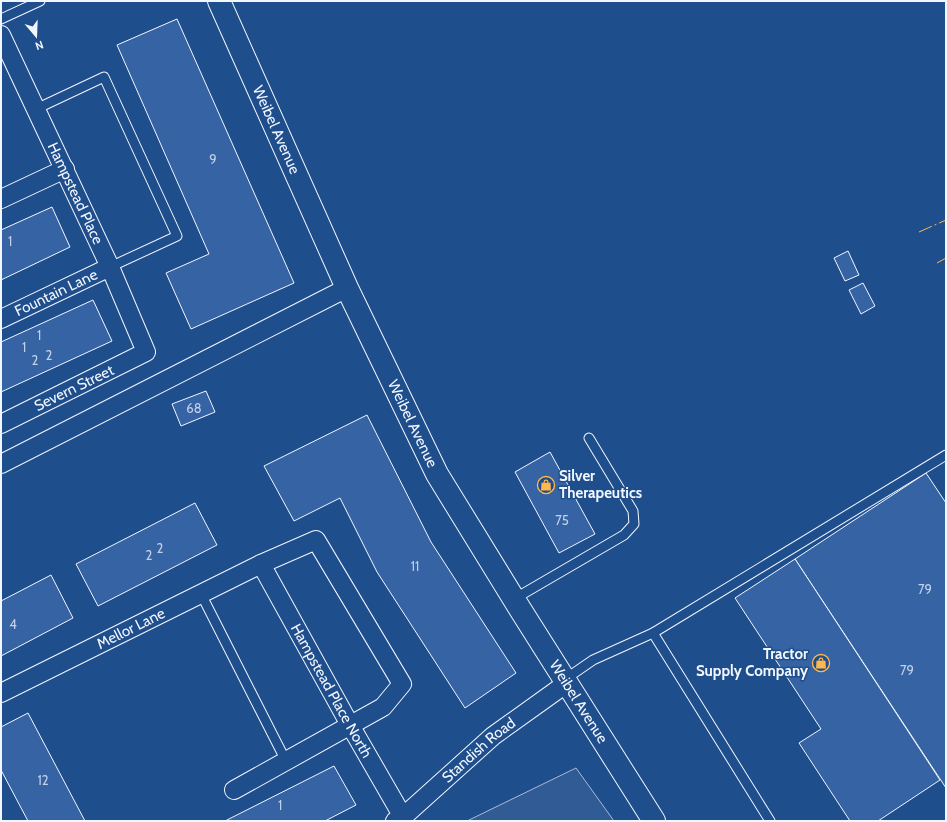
<svg xmlns="http://www.w3.org/2000/svg" width="947" height="822" font-family="Cabin,sans-serif">
<style>
.built{fill:#305b95;stroke:#a8bbd7}
.building{fill:#3563a3;stroke:#f2f6ff}
.lines{fill:none;stroke-linecap:round;stroke-linejoin:round}
.service-casing{stroke:#f2f6ff;stroke-width:11}
.minor-casing{stroke:#f2f6ff;stroke-width:20}
.tertiary-casing{stroke:#f2f6ff;stroke-width:24}
.service{stroke:#1f4e8c;stroke-width:9}
.minor{stroke:#1f4e8c;stroke-width:18}
.tertiary{stroke:#1f4e8c;stroke-width:22}
.power{stroke:#ffb74d;stroke-width:1;stroke-dasharray:14 3 2 3;stroke-linecap:butt}
.labels{text-anchor:middle;stroke-width:3;stroke-linejoin:round;paint-order:stroke}
.number-label{font-size:13px;fill:#c3d1e8}
.street-label{font-size:15px;fill:#f2f6ff;stroke:#1f4e8c}
.poi-label{font-size:15px;font-weight:bold;fill:#f2f6ff;stroke:#1f4e8c;text-anchor:start}
</style>
<rect width="100%" height="100%" fill="#1f4e8c"/>
<polygon class="built" points="576,768 614,821 467,821"/>
<g class="building">
<polygon points="177,19 294,283 191,329 166,273 209,254 117,45"/>
<polygon points="52,207 70,247 1,280 1,230"/>
<polygon points="848,251 859,275 845,281 834,258"/>
<polygon points="863,283 875,306 861,314 849,290"/>
<polygon points="93,300 112,341 1,392 1,342"/>
<polygon points="206,391 215,412 181,426 172,404"/>
<polygon points="367,415 431,542 516,673 465,708 377,572 340,498 294,521 264,466"/>
<polygon points="550,452 595,534 559,553 515,472"/>
<polygon points="926,473 946,503 946,788 795,559"/>
<polygon points="195,503 217,545 98,606 76,564"/>
<polygon points="795,559 940,780 878,821 850,821 799,743 821,729 735,598"/>
<polygon points="51,575 73,618 1,656 1,601"/>
<polygon points="28,713 85,821 28,821 1,770 1,727"/>
<polygon points="334,766 356,805 325,821 225,821"/>
</g>
<g class="lines">
<g class="service-casing">
<g id="service">
<polyline points="1,19 40,1"/>
<polyline points="36,109 104,77 177,236 110,267"/>
<polyline points="201,594 286,761"/>
<polyline points="514,599 624,535 634,524 633,511 589,438"/>
<polyline points="653,633 946,455"/>
<polyline points="564,680 593,660 653,633 770,821"/>
</g>
</g>
<g class="minor-casing">
<g id="minor">
<path id="s1" d="M 1,35 L 110,267 L 146,352 L 1,424"/>
<polyline points="1,199 65,169"/>
<path id="s2" d="M 1,319 L 110,267"/>
<polyline points="1,464 347,288"/>
<path id="s3" d="M 261,564 L 350,725 L 403,817"/>
<path id="s4" d="M 1,693 L 261,564 L 316,540 L 402,684 L 383,707 L 234,790"/>
<path id="s5" d="M 395,821 L 403,817 L 493,736 L 567,683"/>
</g>
</g>
<g class="tertiary-casing">
<g id="tertiary">
<path id="s6" d="M 219,1 L 347,288 L 437,474 L 520,609 L 654,821"/>
</g>
</g>
<use href="#service" class="service"/>
<use href="#minor" class="minor"/>
<use href="#tertiary" class="tertiary"/>
<g class="power">
<polyline points="919,232 946,220"/>
<polyline points="937,263 946,258"/>
</g>
</g>
<defs>
<g id="shop-ring" transform="scale(0.9)"><circle r="9.5" fill="#1f4e8c" stroke="#ffb74d" stroke-width="1.5"/><path d="M-5-2.5h2.3a2.7 3.5 0 0 1 5.4 0H5L5.5 6h-11ZM-1.5-2.5h3a1.5 2.3 0 0 0-3 0Z" fill="#ffb74d"/></g>
</defs>
<g fill-rule="evenodd">
<use href="#shop-ring" x="546" y="485"/>
<use href="#shop-ring" x="821" y="663"/>
</g>
<g class="labels">
<g class="number-label">
<text x="213" y="164">9</text>
<text x="10" y="246">1</text>
<text x="39" y="340">1</text>
<text x="24" y="352">1</text>
<text x="49" y="360">2</text>
<text x="35" y="365">2</text>
<text x="194" y="413">68</text>
<text x="562" y="525">75</text>
<text x="160" y="553">2</text>
<text x="149" y="560">2</text>
<text x="415" y="571">11</text>
<text x="925" y="594">79</text>
<text x="13" y="629">4</text>
<text x="907" y="675">79</text>
<text x="43" y="785">12</text>
<text x="280" y="810">1</text>
</g>
<g class="street-label">
<text dy="5" stroke="none"><textPath href="#s6" startOffset="141">Weibel Avenue</textPath></text>
<text dy="5" stroke="none"><textPath href="#s1" startOffset="175">Hampstead Place</textPath></text>
<text dy="5" stroke="none"><textPath href="#s2" startOffset="61">Fountain Lane</textPath></text>
<text transform="translate(74 388) rotate(-26)" y="5">Severn Street</text>
<text dy="5" stroke="none"><textPath href="#s6" startOffset="465">Weibel Avenue</textPath></text>
<text dy="5" stroke="none"><textPath href="#s4" startOffset="145">Mellor Lane</textPath></text>
<text dy="5" stroke="none"><textPath href="#s3" startOffset="145">Hampstead Place North</textPath></text>
<text dy="5" stroke="none"><textPath href="#s6" startOffset="789">Weibel Avenue</textPath></text>
<text dy="5" stroke="none"><textPath href="#s5" startOffset="110">Standish Road</textPath></text>
</g>
<g class="poi-label">
<text x="559" y="481">Silver<tspan x="559" dy="17">Therapeutics</tspan></text>
<text x="808" y="659" text-anchor="end">Tractor<tspan x="808" dy="17">Supply Company</tspan></text>
</g>
</g>
<rect width="947" height="822" fill="none" stroke="#f2f6ff" stroke-width="4"/>
<g transform="translate(36 36) rotate(161)" stroke="#1f4e8c" stroke-width="3" paint-order="stroke">
<path d="M0-3L7 15L0 10L-7 15Z" fill="#f2f6ff"/>
<text y="-6" font-size="11" font-weight="bold" text-anchor="middle" fill="#f2f6ff">N</text>
</g>
</svg>
